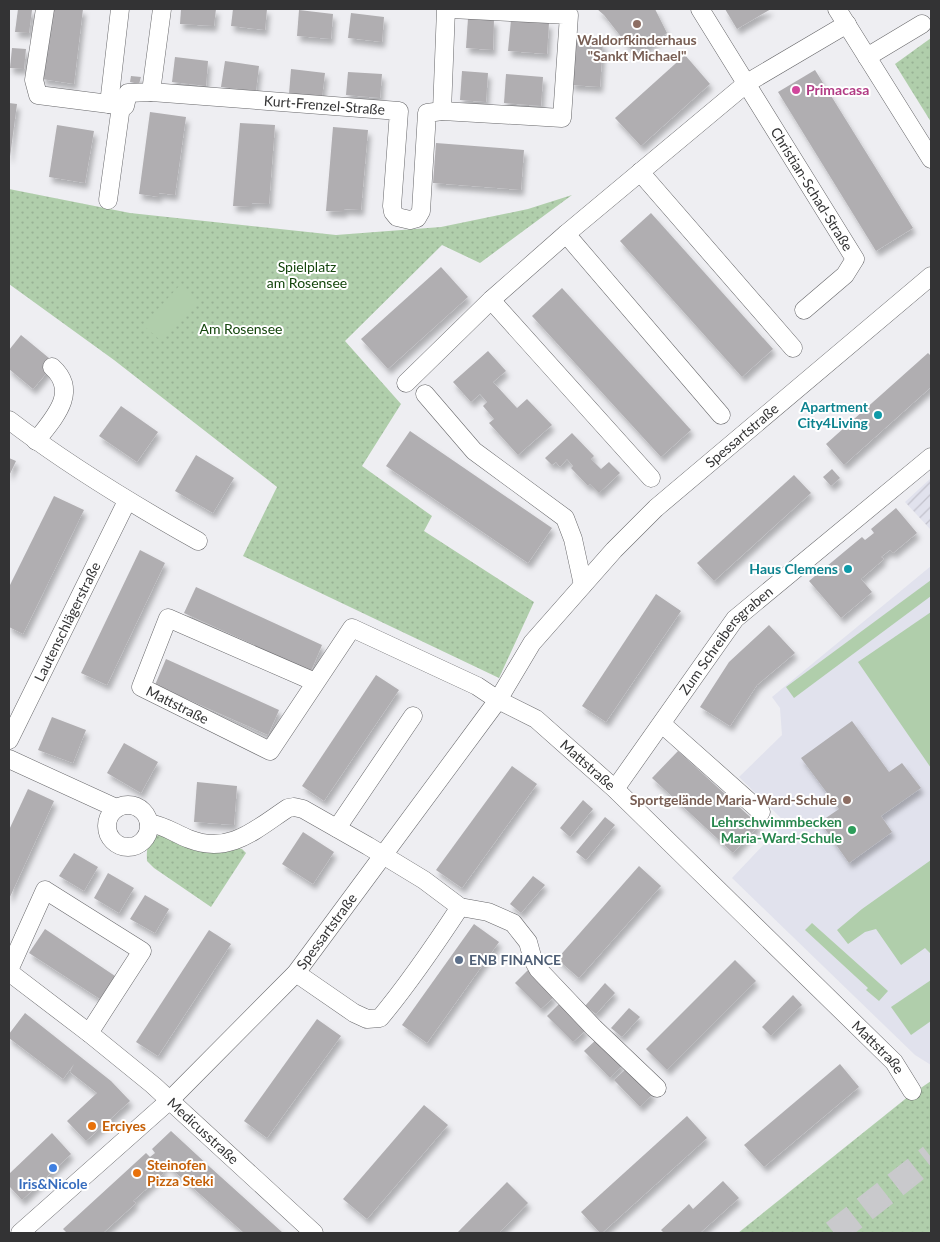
<svg xmlns="http://www.w3.org/2000/svg" width="940" height="1242" font-family="Lato,sans-serif">
<style>
.built{fill:#e1e2ed}
.industrial{fill:url(#industrial-furrows)}
.grass{fill:url(#grass-dots)}
.pitch{fill:#b0ceab}
.building{fill:#b0aeb1;filter:url(#shadow)}
.lines{fill:none;stroke-linecap:round;stroke-linejoin:round}
.highway-tunnel{stroke:#c9c9cc;stroke-width:26;stroke-dasharray:26 13;stroke-linecap:butt}
.minor-casing{stroke:#67676a;stroke-width:19}
.minor{stroke:#fff;stroke-width:18}
.education-dot{fill:#8d6e63;stroke:#fff;stroke-width:2}
.hotel-dot{fill:#d1479c;stroke:#fff;stroke-width:2}
.culture-dot{fill:#0f9aa8;stroke:#fff;stroke-width:2}
.leisure-dot{fill:#2e9e5b;stroke:#fff;stroke-width:2}
.service-dot{fill:#5c6f8a;stroke:#fff;stroke-width:2}
.food-dot{fill:#e8710a;stroke:#fff;stroke-width:2}
.shop-dot{fill:#3f7fe0;stroke:#fff;stroke-width:2}
.labels{text-anchor:middle;stroke-width:4;stroke-linejoin:round;paint-order:stroke}
.education-label{font-size:14px;font-weight:bold;fill:#785e54;stroke:#fff}
.hotel-label{font-size:14px;font-weight:bold;fill:#b23c85;stroke:#fff;text-anchor:start}
.street-label{font-size:14px;fill:#333334;stroke:#fff}
.park-label{font-size:14px;fill:#14450d;stroke:#fff}
.culture-label{font-size:14px;font-weight:bold;fill:#0d838f;stroke:#fff;text-anchor:end}
.leisure-label{font-size:14px;font-weight:bold;fill:#27864d;stroke:#fff;text-anchor:end}
.service-label{font-size:14px;font-weight:bold;fill:#4e5e75;stroke:#fff;text-anchor:start}
.food-label{font-size:14px;font-weight:bold;fill:#c56008;stroke:#fff;text-anchor:start}
.shop-label{font-size:14px;font-weight:bold;fill:#366cbe;stroke:#fff}
</style>
<defs>
<pattern id="industrial-furrows" width="10" height="10" patternUnits="userSpaceOnUse" patternTransform="scale(1.25)"><rect width="10" height="10" fill="#e1e2ed"/><path d="M-1 1l2-2M0 10L10 0M9 11l2-2" fill="none" stroke="#c2c2cc"/></pattern>
<pattern id="grass-dots" width="8" height="8" patternUnits="userSpaceOnUse" patternTransform="scale(1.25)"><rect width="8" height="8" fill="#b0ceab"/><path d="M2 2h.1M6 6h.1" fill="none" stroke="#98b194" stroke-width="1.8" stroke-linecap="round"/></pattern>
<filter id="shadow"><feDropShadow dx="3" dy="5.5" stdDeviation="2.5" flood-color="#0004"/></filter>
</defs>
<rect width="100%" height="100%" fill="#eeeef2"/>
<polygon class="built" points="931,566 931,1065 915,1055 732,878 785,822 739,777 782,735 780,708 772,697"/>
<polygon class="industrial" points="931,478 931,530 905,502"/>
<g class="grass">
<polygon points="931,38 931,122 895,64"/>
<polygon points="9,189 130,213 336,235 441,227 528,209 572,195 480,263 442,245 345,341 401,404 362,466 432,516 424,531 534,602 499,678 243,556 277,487 114,360 9,284"/>
<path d="M 165,833 L 242,849 L 246,853 L 211,907 L 154,868 L 147,861 C 146,844 149,837 165,833 Z"/>
<polygon points="931,1081 931,1233 738,1233 909,1096"/>
</g>
<g class="pitch">
<polygon points="180,285 198,301 161,341 143,325"/>
<polygon points="931,580 931,596 794,698 786,687"/>
<polygon points="931,612 931,768 858,662"/>
<polygon points="931,860 931,954 925,948 901,965 876,929 865,932 848,944 837,930 862,909"/>
<polygon points="812,923 888,991 879,1001 866,990 868,988 805,930"/>
<polygon points="931,980 931,1021 911,1035 891,1007"/>
</g>
<g class="building">
<polygon points="18,9 32,10 29,33 15,32"/>
<polygon points="51,9 83,9 74,84 42,79"/>
<polygon points="181,9 216,9 214,26 180,24"/>
<polygon points="233,9 267,9 265,30 231,26"/>
<polygon points="597,9 655,9 667,33 645,48 633,52 604,15"/>
<polygon points="725,9 771,9 737,29"/>
<polygon points="299,10 333,14 331,39 297,36"/>
<polygon points="351,13 384,17 382,42 348,38"/>
<polygon points="468,18 494,20 493,50 466,48"/>
<polygon points="511,20 549,23 547,54 508,51"/>
<polygon points="574,40 603,42 600,87 571,85"/>
<polygon points="12,48 26,49 24,69 10,68"/>
<polygon points="685,55 710,84 641,146 615,118"/>
<polygon points="175,57 208,61 206,86 172,82"/>
<polygon points="225,61 259,66 256,91 221,87"/>
<polygon points="291,69 325,73 322,98 289,94"/>
<polygon points="815,70 913,228 876,251 778,92"/>
<polygon points="462,71 488,73 486,102 460,100"/>
<polygon points="348,72 382,74 380,98 346,95"/>
<polygon points="506,74 543,77 541,106 504,103"/>
<polygon points="131,76 141,77 139,84 130,82"/>
<polygon points="9,103 17,104 10,157 9,157"/>
<polygon points="150,112 186,117 175,195 159,193 159,197 139,194"/>
<polygon points="240,123 275,125 269,204 251,203 251,207 233,206"/>
<polygon points="57,125 94,131 85,183 49,177"/>
<polygon points="333,127 368,130 361,210 344,209 344,212 326,211"/>
<polygon points="436,143 524,150 521,190 433,183"/>
<polygon points="651,213 773,349 742,377 620,241"/>
<polygon points="441,267 468,297 388,369 361,339"/>
<polygon points="562,288 691,430 661,457 532,316"/>
<polygon points="21,335 55,363 33,389 9,369 9,350"/>
<polygon points="488,351 506,371 493,382 517,408 527,399 552,425 518,455 489,423 494,419 483,406 487,402 480,394 471,402 453,382"/>
<polygon points="928,353 931,356 931,387 844,465 826,444"/>
<polygon points="121,406 158,432 137,462 99,436"/>
<polygon points="410,431 552,528 528,563 386,466"/>
<polygon points="572,433 594,456 591,459 601,469 609,462 620,473 599,493 590,484 588,486 571,468 573,466 567,459 560,467 556,462 552,465 545,458"/>
<polygon points="196,455 234,478 213,513 175,491"/>
<polygon points="9,458 16,461 9,476"/>
<polygon points="832,469 840,478 831,486 823,477"/>
<polygon points="794,475 811,493 714,581 697,563"/>
<polygon points="54,496 84,510 23,634 9,627 9,587"/>
<polygon points="896,508 917,533 893,553 890,550 881,557 884,559 861,579 872,592 841,618 809,581 862,537 865,540 874,533 871,529"/>
<polygon points="140,550 165,563 107,685 81,673"/>
<polygon points="196,587 322,645 311,671 184,613"/>
<polygon points="656,594 681,611 606,722 582,706"/>
<polygon points="769,625 795,653 757,685 730,726 700,707 729,662"/>
<polygon points="166,659 279,710 268,735 155,685"/>
<polygon points="376,675 399,690 324,801 302,786"/>
<polygon points="52,717 86,730 73,763 38,750"/>
<polygon points="852,721 889,772 902,763 921,788 881,816 892,832 849,863 820,822 839,809 801,758"/>
<polygon points="124,743 158,762 141,793 107,773"/>
<polygon points="678,751 759,825 733,853 652,778"/>
<polygon points="512,766 537,784 462,888 436,870"/>
<polygon points="197,782 237,786 234,825 194,822"/>
<polygon points="28,789 54,801 9,899 9,830"/>
<polygon points="583,800 593,809 570,837 560,828"/>
<polygon points="605,817 615,825 586,860 576,852"/>
<polygon points="303,832 334,852 313,884 282,864"/>
<polygon points="74,853 98,867 84,891 59,876"/>
<polygon points="639,866 661,886 579,978 557,959"/>
<polygon points="108,873 134,888 119,913 94,898"/>
<polygon points="533,876 545,885 521,913 510,904"/>
<polygon points="145,895 169,909 155,933 130,919"/>
<polygon points="474,924 499,942 427,1043 402,1025"/>
<polygon points="45,929 115,976 100,999 29,953"/>
<polygon points="209,930 231,944 158,1056 136,1042"/>
<polygon points="735,960 756,981 667,1070 646,1049"/>
<polygon points="528,970 554,997 541,1009 515,983"/>
<polygon points="605,983 615,993 596,1014 585,1006"/>
<polygon points="793,995 802,1005 771,1036 762,1027"/>
<polygon points="560,1003 586,1030 573,1042 547,1016"/>
<polygon points="629,1008 640,1017 622,1037 611,1028"/>
<polygon points="25,1013 111,1081 130,1101 86,1141 67,1121 97,1093 70,1072 74,1064 63,1079 9,1038 9,1034"/>
<polygon points="317,1019 341,1036 267,1138 244,1121"/>
<polygon points="597,1039 623,1065 610,1078 584,1051"/>
<polygon points="840,1064 859,1087 764,1167 744,1145"/>
<polygon points="627,1068 653,1094 640,1107 614,1080"/>
<polygon points="424,1105 448,1125 367,1219 343,1199"/>
<polygon points="687,1116 707,1138 602,1233 600,1233 581,1212"/>
<polygon points="171,1131 211,1168 283,1233 244,1233 167,1165 161,1170 164,1173 133,1201 136,1203 103,1233 67,1233 63,1229 146,1153 150,1157 155,1153 152,1149"/>
<polygon points="52,1133 71,1154 22,1200 9,1186 9,1174"/>
<polygon points="723,1181 739,1198 700,1233 664,1233 661,1230 689,1204 693,1209"/>
<polygon points="507,1182 528,1203 499,1233 457,1233"/>
</g>
<g class="lines">
<polyline class="highway-tunnel" points="834,1233 931,1157"/>
<g class="minor-casing">
<g id="minor">
<polyline points="45,9 34,80 38,95 109,104"/>
<polyline points="120,9 109,104 125,106 128,93 151,92 162,9"/>
<path id="s1" d="M 700,9 L 855,259 L 845,275 L 804,310"/>
<polyline points="837,9 931,159"/>
<polyline points="867,57 922,24"/>
<path id="s2" d="M 151,92 L 399,111 L 392,206 L 393,212 L 397,217 L 410,220 L 417,218 L 421,211 L 427,113 L 442,111 L 562,118 L 569,15 L 451,9"/>
<polyline points="442,111 446,9"/>
<polyline points="640,172 793,348"/>
<polyline points="108,200 121,106"/>
<polyline points="566,234 721,415"/>
<polyline points="491,300 651,478"/>
<polyline points="406,383 491,300 566,234 747,83 847,24"/>
<polyline points="425,394 474,451 565,518 573,539 583,585"/>
<path d="M 9,420 C 69,466 132,504 198,541"/>
<path d="M 36,441 C 53,419 80,392 52,367"/>
<path id="s3" d="M 315,682 L 168,618 L 141,687 L 270,751 L 352,628 L 477,686 L 498,700 L 536,719 L 615,789 L 894,1062 L 912,1091"/>
<polyline points="662,724 761,812"/>
<path id="s4" d="M 9,740 L 127,501"/>
<polyline points="9,759 116,808"/>
<path id="s5" d="M 615,789 L 735,619 L 931,457"/>
<circle cx="128" cy="826" r="21"/>
<path d="M 149,823 C 166,826 174,833 189,839 C 230,855 256,829 288,808 L 294,807 L 303,809 L 368,846 L 424,880 L 460,907 L 488,912 L 513,923 L 528,942 L 533,960 L 538,969 L 594,1028 L 657,1088"/>
<polyline points="337,828 413,716"/>
<polyline points="9,970 45,890 142,951 89,1033"/>
<path id="s6" d="M 9,972 L 89,1033 L 153,1085 L 314,1233"/>
<path d="M 296,973 L 354,1013 L 367,1019 L 380,1018 C 410,982 435,945 460,907"/>
<path id="s7" d="M 20,1233 L 170,1100 L 296,973 L 498,700 L 532,643 L 614,550 L 656,508 L 931,276"/>
</g>
</g>
<use href="#minor" class="minor"/>
</g>
<g class="education-dot">
<circle cx="637" cy="24" r="5"/>
<circle cx="847" cy="800" r="5"/>
</g>
<circle class="hotel-dot" cx="796" cy="90" r="5"/>
<g class="culture-dot">
<circle cx="878" cy="415" r="5"/>
<circle cx="848" cy="569" r="5"/>
</g>
<circle class="leisure-dot" cx="852" cy="830" r="5"/>
<circle class="service-dot" cx="459" cy="960" r="5"/>
<g class="food-dot">
<circle cx="92" cy="1126" r="5"/>
<circle cx="137" cy="1173" r="5"/>
</g>
<circle class="shop-dot" cx="53" cy="1168" r="5"/>
<g class="labels">
<g class="education-label">
<text x="637" y="45">Waldorfkinderhaus<tspan x="637" dy="16">"Sankt Michael"</tspan></text>
<text x="837" y="805" text-anchor="end">Sportgelände Maria-Ward-Schule</text>
</g>
<g class="hotel-label">
<text x="806" y="95">Primacasa</text>
</g>
<g class="street-label">
<text dy="5" stroke="none"><textPath href="#s2" startOffset="174">Kurt-Frenzel-Straße</textPath></text>
<text dy="5" stroke="none"><textPath href="#s1" startOffset="212">Christian-Schad-Straße</textPath></text>
<text dy="5" stroke="none"><textPath href="#s7" startOffset="1081">Spessartstraße</textPath></text>
<text dy="5" stroke="none"><textPath href="#s4" startOffset="132">Lautenschlägerstraße</textPath></text>
<text dy="5" stroke="none"><textPath href="#s5" startOffset="186">Zum Schreibersgraben</textPath></text>
<text dy="5" stroke="none"><textPath href="#s3" startOffset="275">Mattstraße</textPath></text>
<text dy="5" stroke="none"><textPath href="#s3" startOffset="801">Mattstraße</textPath></text>
<text dy="5" stroke="none"><textPath href="#s7" startOffset="431">Spessartstraße</textPath></text>
<text dy="5" stroke="none"><textPath href="#s3" startOffset="1206">Mattstraße</textPath></text>
<text dy="5" stroke="none"><textPath href="#s6" startOffset="251">Medicusstraße</textPath></text>
</g>
<g class="park-label">
<text x="307" y="272">Spielplatz<tspan x="307" dy="16">am Rosensee</tspan></text>
<text x="241" y="334">Am Rosensee</text>
</g>
<g class="culture-label">
<text x="868" y="412">Apartment<tspan x="868" dy="16">City4Living</tspan></text>
<text x="838" y="574">Haus Clemens</text>
</g>
<g class="leisure-label">
<text x="842" y="827">Lehrschwimmbecken<tspan x="842" dy="16">Maria-Ward-Schule</tspan></text>
</g>
<g class="service-label">
<text x="469" y="965">ENB FINANCE</text>
</g>
<g class="food-label">
<text x="102" y="1131">Erciyes</text>
<text x="147" y="1170">Steinofen<tspan x="147" dy="16">Pizza Steki</tspan></text>
</g>
<g class="shop-label">
<text x="53" y="1189">Iris&amp;Nicole</text>
</g>
</g>
<rect width="940" height="1242" fill="none" stroke="#333334" stroke-width="20"/>
</svg>
